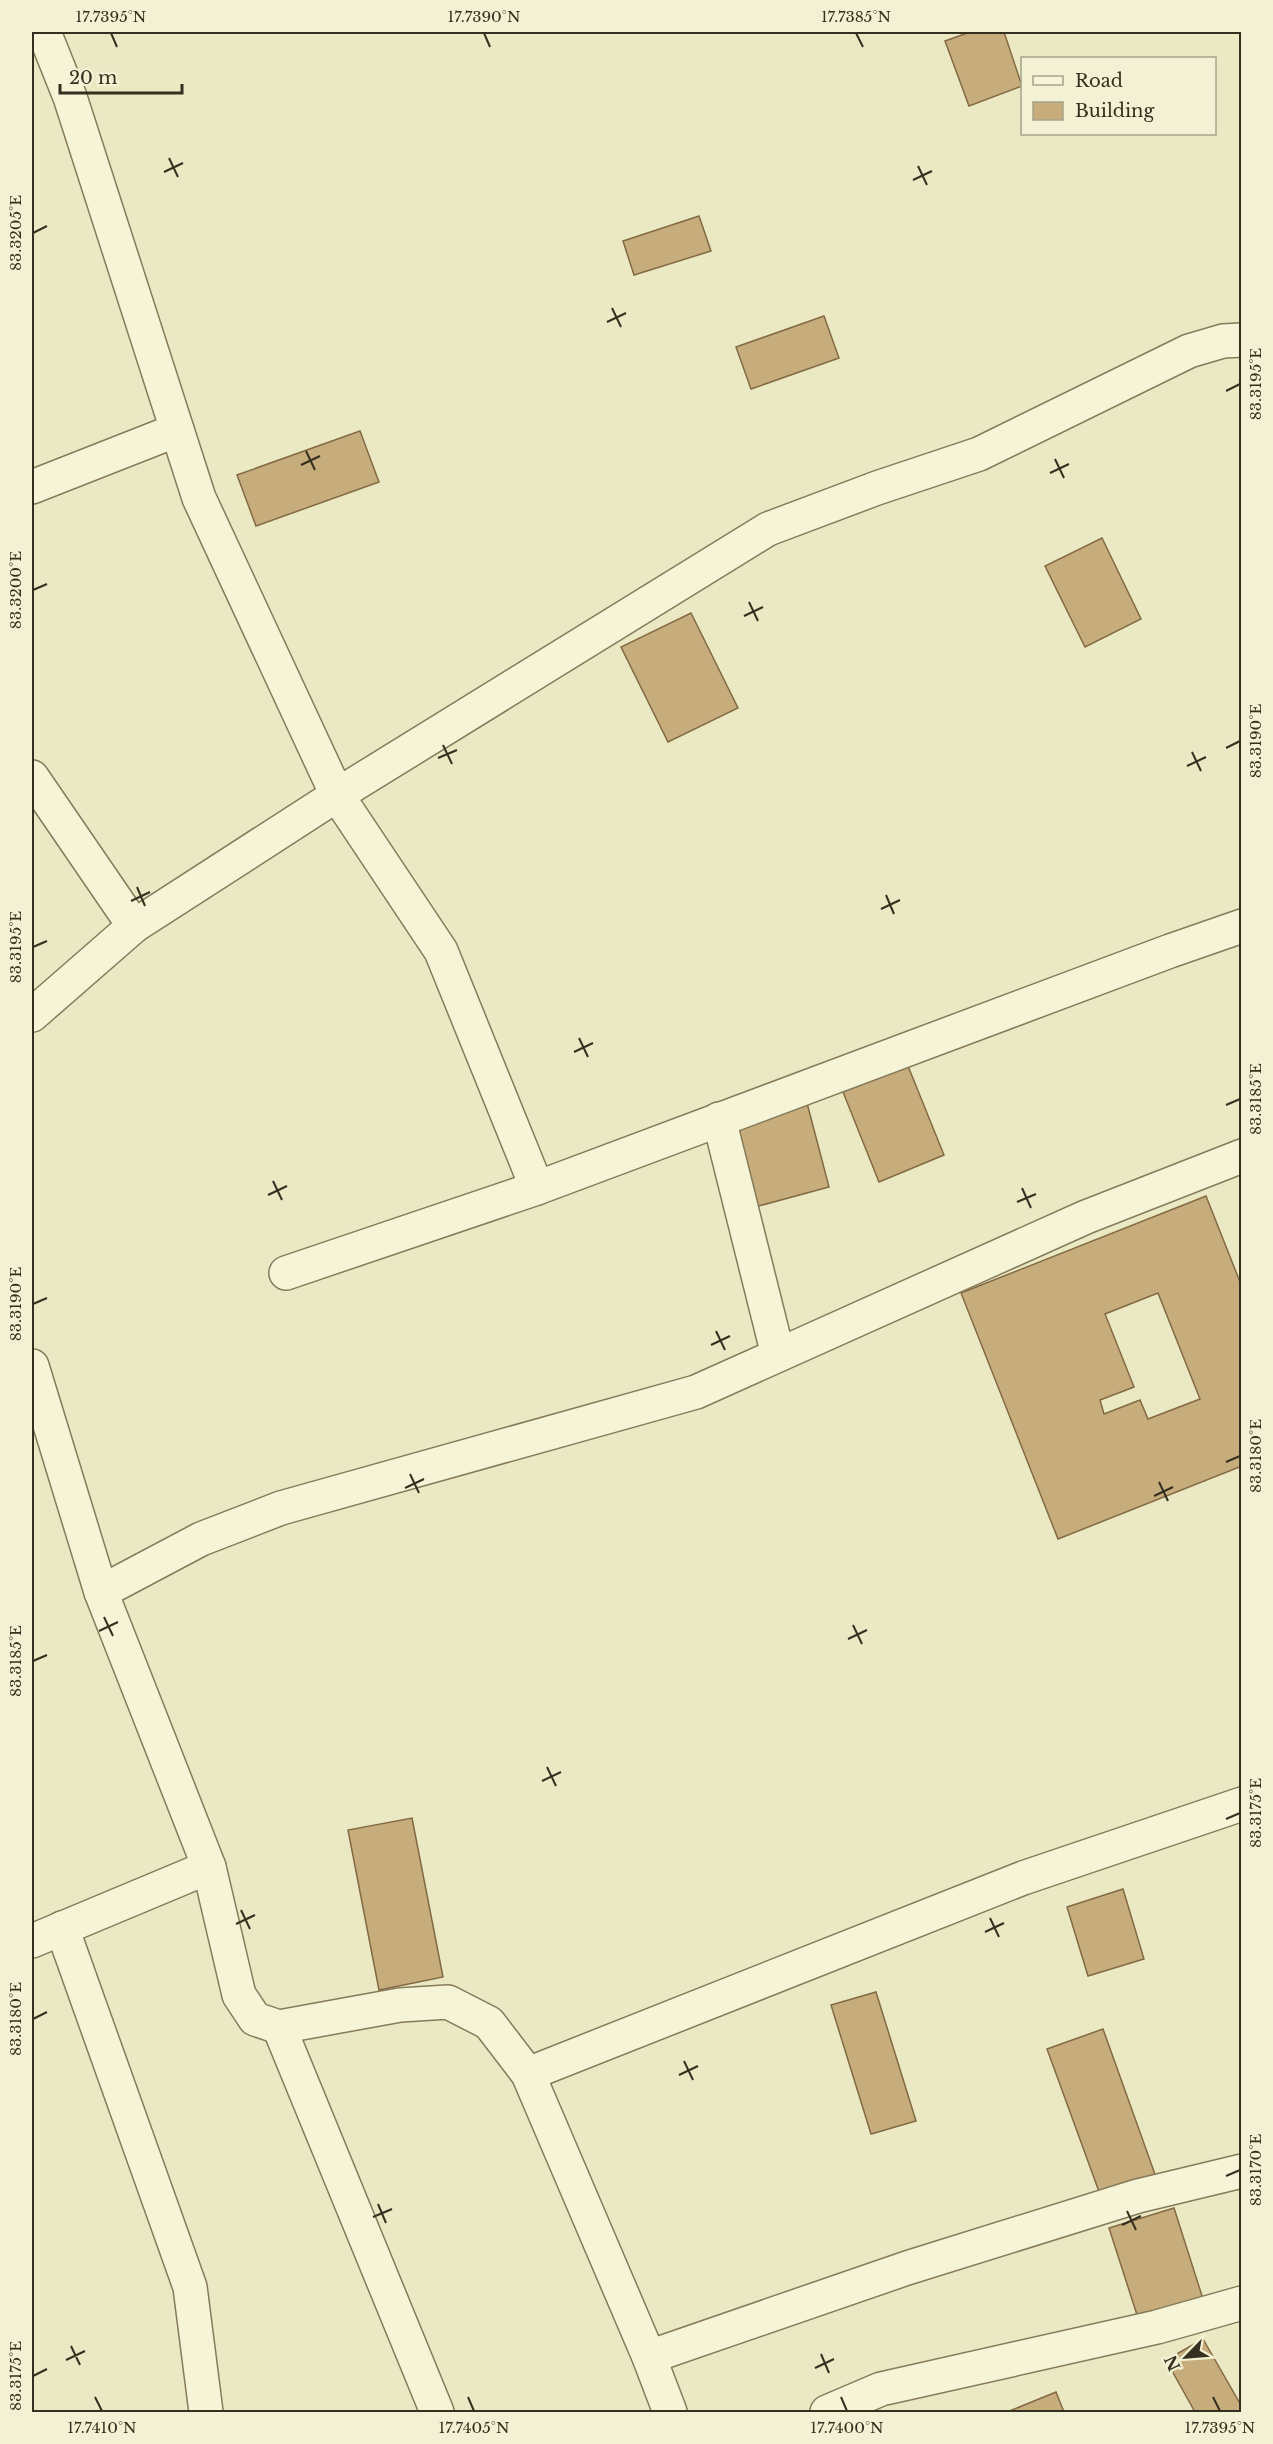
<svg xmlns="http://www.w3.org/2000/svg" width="1273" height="2444" font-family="'Libre Baskerville',serif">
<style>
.building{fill:#c7ac7c;stroke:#826a43;stroke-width:1.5;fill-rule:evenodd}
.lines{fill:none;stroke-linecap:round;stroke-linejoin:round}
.minor-casing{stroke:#847b5b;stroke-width:36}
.minor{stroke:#f6f4d6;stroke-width:33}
.ticks{fill:none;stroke:#352f1f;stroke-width:2}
.neatline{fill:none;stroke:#352f1f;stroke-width:2}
.ticks-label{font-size:15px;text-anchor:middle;fill:#352f1f}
</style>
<rect width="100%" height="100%" fill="#ebe8c4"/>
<g class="building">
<polygon points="970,32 1004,32 1022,86 969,106 945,41"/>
<polygon points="699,216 711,251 634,275 623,241"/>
<polygon points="824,316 839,358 751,389 736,347"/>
<polygon points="360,431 379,482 256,526 237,475"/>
<polygon points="1102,538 1141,619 1085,647 1045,566"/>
<polygon points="691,613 738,708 668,742 621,647"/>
<polygon points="908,1066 944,1155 879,1182 843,1092"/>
<polygon points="807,1103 829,1187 755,1207 732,1124"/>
<path d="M 1206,1196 L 1242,1287 L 1242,1466 L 1058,1539 L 961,1293 ZM 1158,1293 L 1200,1399 L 1148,1419 L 1140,1400 L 1104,1414 L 1100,1400 L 1134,1387 L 1105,1314 Z"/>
<polygon points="412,1818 443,1977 379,1990 348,1830"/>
<polygon points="1123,1889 1144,1959 1088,1976 1067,1907"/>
<polygon points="876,1992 916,2121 871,2134 831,2005"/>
<polygon points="1103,2029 1156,2177 1101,2197 1047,2049"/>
<polygon points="1174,2208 1203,2299 1138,2318 1109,2228"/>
<polygon points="1203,2339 1242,2407 1242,2412 1195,2412 1166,2360"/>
<polygon points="1056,2392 1064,2412 1007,2412"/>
</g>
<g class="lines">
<g class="minor-casing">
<g id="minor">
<polyline points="32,487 177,430"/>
<polyline points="32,777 134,926"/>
<polyline points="32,1015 134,926 337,795 199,498 70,97 44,32"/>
<polyline points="719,1119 778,1355"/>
<polyline points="537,1188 441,951 337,795 768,529 877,488 979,454 1189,351 1223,341 1242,340"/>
<polyline points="286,1273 537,1188 1170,951 1242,926"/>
<polyline points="32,1366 101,1592 209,1867 239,1995 255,2019 279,2027 400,2005 448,2002 489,2023 528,2074 649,2357 670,2412"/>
<polyline points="101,1592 201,1539 281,1508 696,1392 1086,1217 1242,1156"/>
<polyline points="62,1928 190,2287 206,2412"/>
<polyline points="32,1941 209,1867"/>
<polyline points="279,2027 437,2412"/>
<polyline points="528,2074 1023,1878 1242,1804"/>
<polyline points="649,2357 907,2268 1138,2196 1242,2171"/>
<polyline points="827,2412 881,2389 1157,2327 1242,2303"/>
</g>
</g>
<use href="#minor" class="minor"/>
</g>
<path class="ticks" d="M 111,33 L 117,47M 484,33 L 490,47M 856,33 L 863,47M 169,158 L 178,177M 918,166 L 927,185M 164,172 L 183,163M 913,180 L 932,171M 33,233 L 47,226M 612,308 L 621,327M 607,322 L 626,313M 1226,391 L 1240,384M 306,451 L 315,470M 1055,459 L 1064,478M 301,465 L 320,456M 1050,473 L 1069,464M 33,590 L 47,584M 749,602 L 758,621M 744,616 L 763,607M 443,745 L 452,764M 1226,748 L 1240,741M 1192,752 L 1201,771M 438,758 L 457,750M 1187,766 L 1206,757M 137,887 L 145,906M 886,895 L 894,914M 131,901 L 150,892M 881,909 L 900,900M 33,947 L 47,941M 579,1038 L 588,1057M 574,1052 L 593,1043M 1226,1105 L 1240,1099M 273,1181 L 282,1200M 1022,1188 L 1031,1208M 268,1195 L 287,1186M 1017,1202 L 1036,1194M 33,1304 L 47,1298M 716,1331 L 725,1350M 711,1345 L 730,1336M 1226,1462 L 1240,1456M 410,1474 L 419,1493M 1159,1482 L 1168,1501M 405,1488 L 424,1479M 1154,1496 L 1173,1487M 104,1617 L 113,1636M 853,1625 L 862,1644M 99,1631 L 118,1622M 848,1639 L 867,1630M 33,1661 L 47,1655M 547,1767 L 556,1786M 542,1781 L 561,1772M 1226,1819 L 1240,1813M 241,1910 L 250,1929M 990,1918 L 999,1937M 236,1924 L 255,1915M 985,1932 L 1004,1923M 33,2019 L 47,2012M 684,2061 L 693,2080M 679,2075 L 698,2066M 1226,2176 L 1240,2170M 378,2204 L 386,2223M 1127,2211 L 1136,2230M 373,2217 L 392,2209M 1122,2225 L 1141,2216M 71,2346 L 80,2365M 821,2354 L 829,2373M 66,2360 L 85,2351M 815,2368 L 834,2359M 33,2376 L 47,2369M 95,2397 L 102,2411M 468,2397 L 474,2411M 841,2397 L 847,2411M 1213,2397 L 1220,2411"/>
<rect width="1273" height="2444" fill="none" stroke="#f3f1d3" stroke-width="66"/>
<rect x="1021" y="57" width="195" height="78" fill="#f3f1d3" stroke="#a7a38b" stroke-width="1.5"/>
<rect x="1033" y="76" width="30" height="9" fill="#f6f4d6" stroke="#a7a38b" stroke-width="1.5"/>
<text x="1075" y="87" font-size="18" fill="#352f1f">Road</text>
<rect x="1033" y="102" width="30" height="18" fill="#c7ac7c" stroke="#a7a38b" stroke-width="1.5"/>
<text x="1075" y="117" font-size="18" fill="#352f1f">Building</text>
<g transform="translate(1186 2357) rotate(245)" stroke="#f3f1d3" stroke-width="4.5" paint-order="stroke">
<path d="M0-4.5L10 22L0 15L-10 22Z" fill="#352f1f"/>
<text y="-9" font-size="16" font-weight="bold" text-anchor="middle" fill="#352f1f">N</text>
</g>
<path d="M60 84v9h122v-9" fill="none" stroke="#352f1f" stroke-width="3"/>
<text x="69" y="84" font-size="18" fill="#352f1f" stroke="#f3f1d3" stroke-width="4.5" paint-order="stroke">20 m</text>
<rect x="33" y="33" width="1207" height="2378" class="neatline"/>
<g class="ticks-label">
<text x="111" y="22">17.7395°N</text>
<text x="484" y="22">17.7390°N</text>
<text x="856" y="22">17.7385°N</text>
<text transform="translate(16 233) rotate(-90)" y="5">83.3205°E</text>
<text transform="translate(1256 384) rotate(-90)" y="5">83.3195°E</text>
<text transform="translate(16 590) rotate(-90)" y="5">83.3200°E</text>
<text transform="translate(1256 741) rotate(-90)" y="5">83.3190°E</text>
<text transform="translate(16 947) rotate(-90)" y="5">83.3195°E</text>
<text transform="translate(1256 1099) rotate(-90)" y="5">83.3185°E</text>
<text transform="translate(16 1304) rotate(-90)" y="5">83.3190°E</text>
<text transform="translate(1256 1456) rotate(-90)" y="5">83.3180°E</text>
<text transform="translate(16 1661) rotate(-90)" y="5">83.3185°E</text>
<text transform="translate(1256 1813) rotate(-90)" y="5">83.3175°E</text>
<text transform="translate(16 2019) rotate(-90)" y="5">83.3180°E</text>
<text transform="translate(1256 2170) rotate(-90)" y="5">83.3170°E</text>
<text transform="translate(16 2376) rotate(-90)" y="5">83.3175°E</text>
<text x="102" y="2433">17.7410°N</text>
<text x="474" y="2433">17.7405°N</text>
<text x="847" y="2433">17.7400°N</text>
<text x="1220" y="2433">17.7395°N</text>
</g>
</svg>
